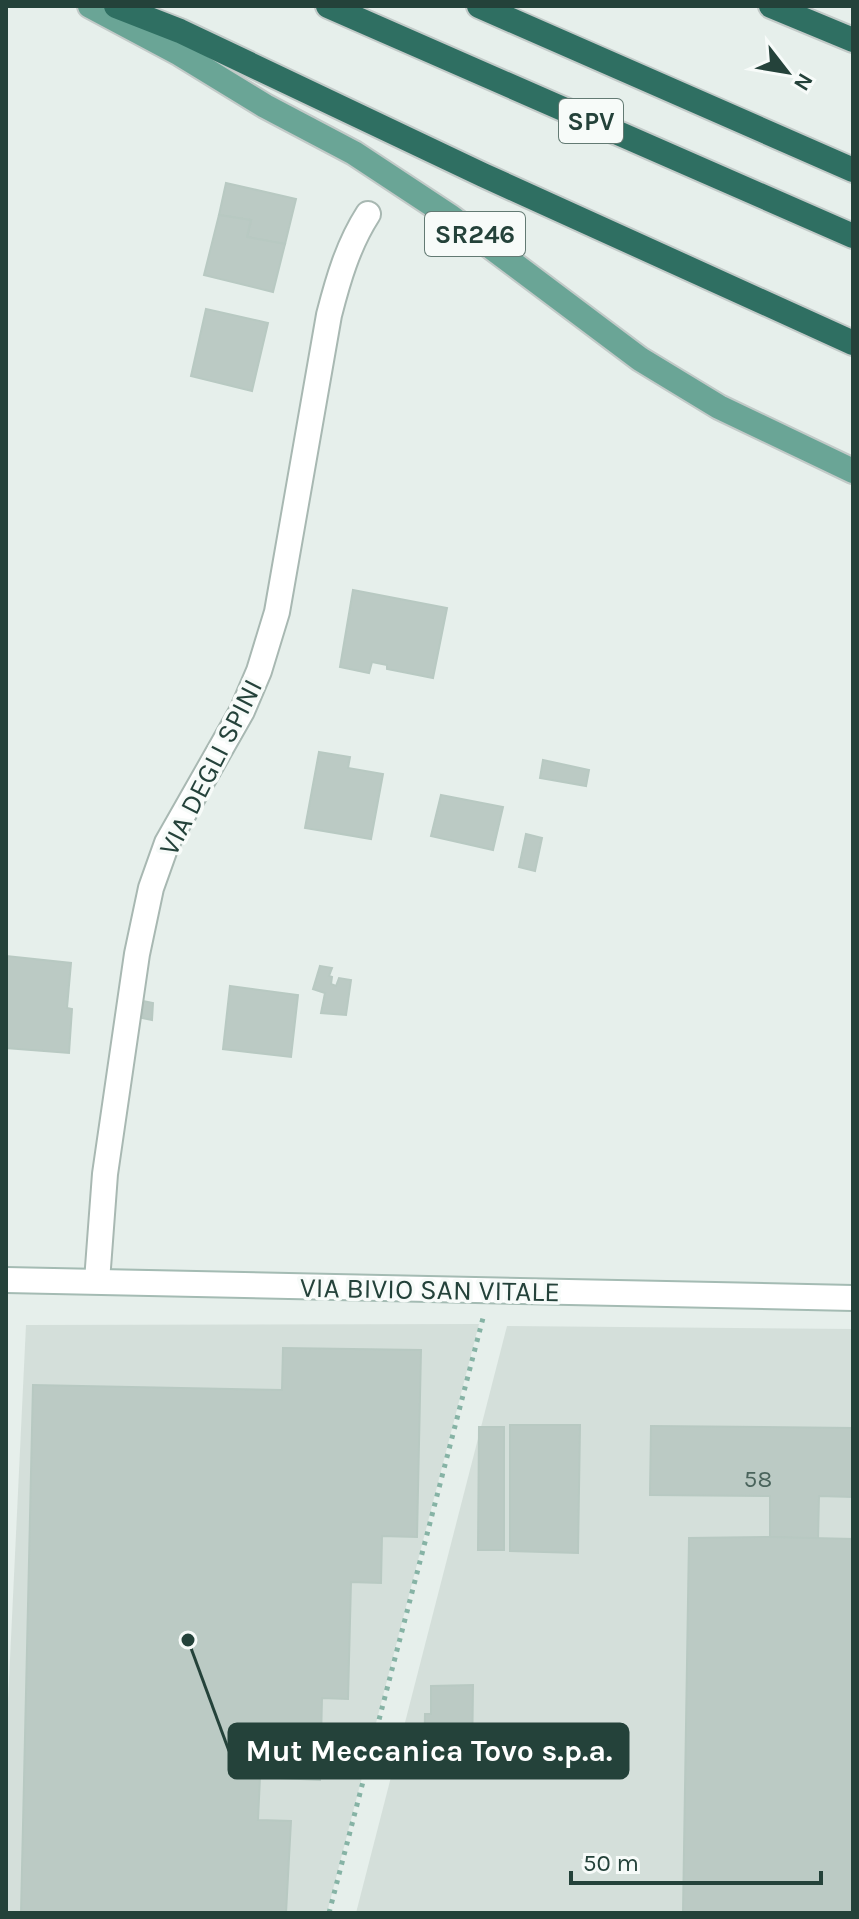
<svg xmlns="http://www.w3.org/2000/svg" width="859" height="1919" font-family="Karla,sans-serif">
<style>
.built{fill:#d4dfda}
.building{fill:#bbcac4;stroke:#b8c9c2;stroke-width:2}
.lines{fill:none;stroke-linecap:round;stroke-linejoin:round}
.minor-casing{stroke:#a8b8b2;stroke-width:28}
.secondary-casing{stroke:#a4bbb3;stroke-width:28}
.primary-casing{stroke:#c2cac8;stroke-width:28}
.motorway-casing{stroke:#c2cac8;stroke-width:28}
.path{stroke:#86b3a5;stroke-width:5;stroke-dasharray:4 6;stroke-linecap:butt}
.minor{stroke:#fff;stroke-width:24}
.secondary{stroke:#fff;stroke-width:24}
.primary{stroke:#6aa596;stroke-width:24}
.motorway{stroke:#2f6f62;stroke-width:24}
.labels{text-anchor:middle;stroke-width:7;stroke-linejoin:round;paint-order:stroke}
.number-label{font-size:24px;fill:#4a645c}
.shield{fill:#f7fbf9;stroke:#637a73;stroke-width:2}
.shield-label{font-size:26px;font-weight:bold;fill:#24423a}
.street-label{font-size:28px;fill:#24423a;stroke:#f7fbf9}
.leader{fill:none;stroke:#24423a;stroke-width:3}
.callout-dot{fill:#24423a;stroke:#f7fbf9;stroke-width:3}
.callout{fill:#24423a;stroke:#24423a;stroke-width:3}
.callout-label{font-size:30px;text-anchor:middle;font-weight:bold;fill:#fff}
</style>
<rect width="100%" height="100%" fill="#e6efeb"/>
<g class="built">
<polygon points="479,1324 327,1913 6,1913 6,1743 26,1325"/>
<polygon points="507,1326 853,1329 853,1913 356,1913"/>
</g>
<g class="building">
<polygon points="226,183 296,199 285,244 247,237 251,220 219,215"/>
<polygon points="219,215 251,220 247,237 285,244 273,292 204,275"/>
<polygon points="206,309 268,323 252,391 191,376"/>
<polygon points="353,590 447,608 433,678 387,669 387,665 372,662 369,673 340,667"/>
<polygon points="319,752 350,757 348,768 383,774 371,839 305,828"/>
<polygon points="543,760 589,770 586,786 540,778"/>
<polygon points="441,795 503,807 493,850 431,836"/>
<polygon points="526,834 542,838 535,871 519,867"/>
<polygon points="6,956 71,963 67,1008 72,1009 69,1053 6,1048"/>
<polygon points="320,966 332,968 329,976 332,977 331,984 336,986 339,978 351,980 346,1015 321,1013 325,993 313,989"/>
<polygon points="230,986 298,995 291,1057 223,1049"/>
<polygon points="143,1001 153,1003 152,1020 142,1018"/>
<polygon points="283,1348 421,1350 417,1537 382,1536 381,1583 351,1582 348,1699 322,1698 320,1780 260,1777 258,1820 291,1821 286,1913 21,1913 33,1385 282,1390"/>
<polygon points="510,1425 580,1425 578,1553 510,1551"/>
<polygon points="651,1426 853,1428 853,1497 819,1496 818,1539 770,1537 770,1496 650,1495"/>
<polygon points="479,1427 504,1427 504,1550 478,1550"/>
<polygon points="770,1537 853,1539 853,1913 683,1913 689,1538"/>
<polygon points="473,1685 472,1762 424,1762 425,1714 431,1714 431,1686"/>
</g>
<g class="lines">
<g class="minor-casing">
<path id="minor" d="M 97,1281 L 105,1174 L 137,954 L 151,888 L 167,843 L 242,711 L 259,671 L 277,612 L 329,315 C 338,280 348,245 368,214"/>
</g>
<g class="secondary-casing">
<polyline id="secondary" points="6,1280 853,1298"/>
</g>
<g class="primary-casing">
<polyline id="primary" points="90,6 180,54 265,106 354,153 451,217 640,359 719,407 853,471"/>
</g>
<g class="motorway-casing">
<g id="motorway">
<polyline points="116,6 180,31 483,175 853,343"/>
<polyline points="328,6 853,236"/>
<polyline points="479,6 853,170"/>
<polyline points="771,6 853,40"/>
</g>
</g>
<polyline class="path" points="329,1913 483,1318"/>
<use href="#minor" class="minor"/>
<use href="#secondary" class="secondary"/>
<use href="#primary" class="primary"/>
<use href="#motorway" class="motorway"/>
</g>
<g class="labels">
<g class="number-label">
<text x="758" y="1487">58</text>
</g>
<g class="shield">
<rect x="559" y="99" width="64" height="44" rx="6"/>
<rect x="425" y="212" width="100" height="44" rx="6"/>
</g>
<g class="shield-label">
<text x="591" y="130">SPV</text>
<text x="475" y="243">SR246</text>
</g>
<g class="street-label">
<text transform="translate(210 767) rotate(-63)" y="10">VIA DEGLI SPINI</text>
<text transform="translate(430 1289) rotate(1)" y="10">VIA BIVIO SAN VITALE</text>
</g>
</g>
<path class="leader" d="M188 1640L229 1751"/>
<circle class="callout-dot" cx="188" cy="1640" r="8"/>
<rect class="callout" x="229" y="1724" width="399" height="54" rx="8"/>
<g class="callout-label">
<text x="429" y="1761">Mut Meccanica Tovo s.p.a.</text>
</g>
<rect width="859" height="1919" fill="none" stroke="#24423a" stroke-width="16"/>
<g transform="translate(787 72) rotate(121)" stroke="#f7fbf9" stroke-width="6" paint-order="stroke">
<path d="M0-6L14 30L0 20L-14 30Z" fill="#24423a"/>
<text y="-12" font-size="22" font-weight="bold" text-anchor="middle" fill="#24423a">N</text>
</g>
<path d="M571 1871v12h250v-12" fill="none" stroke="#24423a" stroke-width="4"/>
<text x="583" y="1871" font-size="24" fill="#24423a" stroke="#f7fbf9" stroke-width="6" paint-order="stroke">50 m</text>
</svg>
